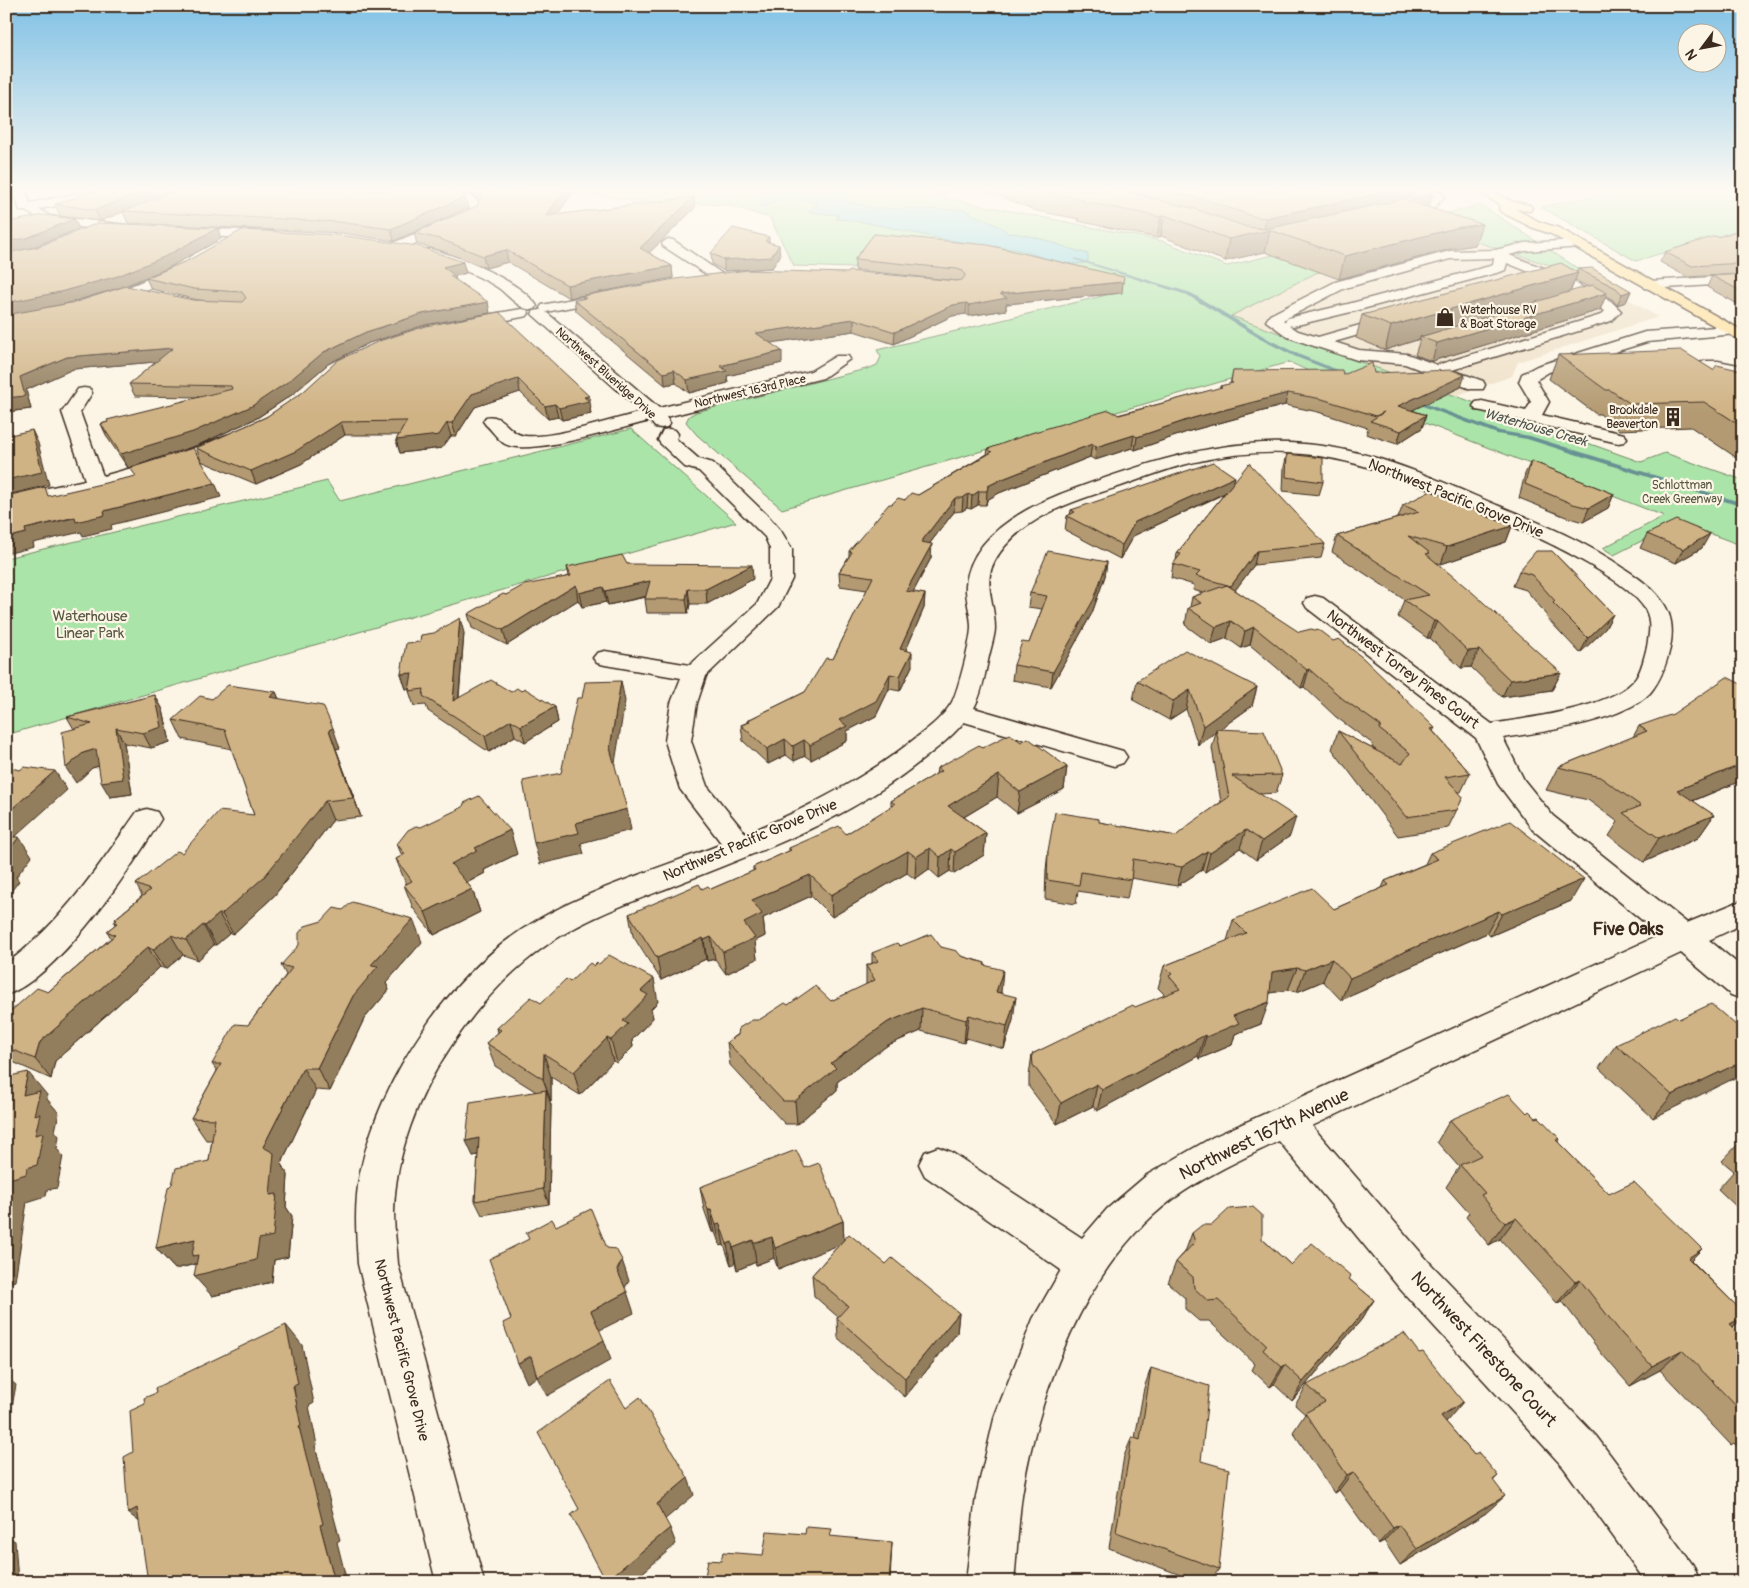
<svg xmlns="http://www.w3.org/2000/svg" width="1749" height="1588" font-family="Pangolin,sans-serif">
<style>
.built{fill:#efe1c8}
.green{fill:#abe4a9;stroke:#738764}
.water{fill:#85d5e1;stroke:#679193}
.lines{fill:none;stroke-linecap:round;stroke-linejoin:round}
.stream{fill:#679193;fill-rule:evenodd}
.minor-casing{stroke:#3b2a1e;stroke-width:3}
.major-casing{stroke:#3b2a1e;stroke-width:3}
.minor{fill:#fcf5e5;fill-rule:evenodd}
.major{fill:#fdde96;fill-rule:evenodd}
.wall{fill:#b39a72;stroke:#3b2a1e;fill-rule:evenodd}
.shaded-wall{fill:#927d5d;stroke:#3b2a1e}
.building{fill:#d0b385;stroke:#3b2a1e}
.labels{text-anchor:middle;stroke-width:4.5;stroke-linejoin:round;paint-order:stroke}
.far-poi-label{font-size:12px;fill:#3b2a1e;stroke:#fcf5e5;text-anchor:start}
.far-street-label{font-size:12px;fill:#3b2a1e;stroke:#fcf5e5}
.far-park-label{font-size:12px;fill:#575841;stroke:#fcf5e5}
.far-water-label{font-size:14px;font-style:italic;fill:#4e554f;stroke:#fcf5e5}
.street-label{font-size:15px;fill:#3b2a1e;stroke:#fcf5e5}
.park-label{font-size:15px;fill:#575841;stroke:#fcf5e5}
.quarter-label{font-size:18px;font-weight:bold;fill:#3b2a1e;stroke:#fcf5e5}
.near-street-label{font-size:18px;fill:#3b2a1e;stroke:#fcf5e5}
</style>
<rect width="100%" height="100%" fill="#fcf5e5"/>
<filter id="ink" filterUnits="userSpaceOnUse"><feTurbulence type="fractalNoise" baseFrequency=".02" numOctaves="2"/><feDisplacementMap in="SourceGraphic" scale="10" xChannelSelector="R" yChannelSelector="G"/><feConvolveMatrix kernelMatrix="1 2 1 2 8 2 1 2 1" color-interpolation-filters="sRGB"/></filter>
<g filter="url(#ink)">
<polygon class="built" points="1461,237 1594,279 1658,317 1518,362 1512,376 1455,396 1231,316 1316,273"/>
<g class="green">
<polygon points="578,191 910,191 1162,241 1227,266 1481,205 1594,279 1461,237 1316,273 1231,316 1641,462 1665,453 1743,480 1743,546 1679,522 1614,555 1603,548 1664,516 1404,415 1289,362 782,509 697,435 686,422 689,416 696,412 870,368 877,365 881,357 877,350 1115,293 877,236 853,268 794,266 770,218 729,205 634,201"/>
<polygon points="1618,191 1743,191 1743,229 1636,261 1541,207"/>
<polygon points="631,429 736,522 6,735 6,558 327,481 340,501"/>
</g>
<path class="water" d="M 762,191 L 849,191 L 845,201 L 873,208 L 964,210 L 1002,228 L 1007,233 C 1036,234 1061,247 1088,254 L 1088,262 C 1065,269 1040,255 1018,250 C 997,246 974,245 953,241 C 914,234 876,222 837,219 L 838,215 L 808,212 L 818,204 C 806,199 787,195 774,201 C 768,204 767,208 760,207 L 764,193 Z"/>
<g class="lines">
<g class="stream">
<polygon points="1075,258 1191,293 1270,340 1300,355 1358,378 1353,379 1296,357 1266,342 1187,295 1075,260"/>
<polygon points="1412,400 1416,400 1500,431 1530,436 1743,503 1743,507 1527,439 1497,434 1412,402"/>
</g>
<g class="minor-casing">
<g id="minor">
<path d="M 14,191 L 26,191 L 30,203 C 54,199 79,191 104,191 L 102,193 L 69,204 L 39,209 L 50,216 L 128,225 L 134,229 L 128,233 L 47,223 L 25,211 L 20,211 Z"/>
<polygon points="429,191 446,191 474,197 482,208 478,216 403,249 393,249 391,246 393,243 469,211 470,208 466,203 425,196 423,194"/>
<polygon points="1430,191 1442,191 1444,197 1434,208 1393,220 1387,216 1389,213 1426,202 1432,196"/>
<polygon points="181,228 273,231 279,235 273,239 177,235 175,232 177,229"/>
<polygon points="668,239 673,240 727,277 720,281 715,280 663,246 662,243"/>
<path d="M 1577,240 L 1584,244 L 1582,247 L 1525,251 L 1509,255 L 1562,275 L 1587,290 L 1611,301 L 1621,311 L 1611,321 L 1452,370 L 1483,381 L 1485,385 L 1483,389 L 1471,389 L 1405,364 L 1357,360 L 1311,345 L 1288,337 L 1266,321 L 1270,315 L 1335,282 L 1450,251 L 1495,250 L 1525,243 ZM 1494,258 L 1493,265 L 1490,266 L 1348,304 L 1288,318 L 1285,321 L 1287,323 L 1283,320 L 1345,288 L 1450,259 ZM 1507,263 L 1552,281 L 1605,311 L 1601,315 L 1437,365 L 1407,354 L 1359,350 L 1334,342 L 1400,323 L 1403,320 L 1400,317 L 1395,315 L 1318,337 L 1298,331 L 1289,325 L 1293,326 L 1355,311 L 1500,272 L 1505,270 Z"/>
<path d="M 430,249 C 459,256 520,281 537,306 L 535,309 C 521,313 508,294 497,287 C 475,273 450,265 425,256 L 423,253 L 425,250 Z"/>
<polygon points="183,264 188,265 190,268 188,271 136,294 102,304 97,303 95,300 97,297 126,288"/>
<polygon points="1743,275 1743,283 1650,289 1645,288 1643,285 1645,282 1650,281"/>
<path d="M 612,291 L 617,292 L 619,295 L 617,298 L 546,312 L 659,408 L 811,371 L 836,356 L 848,356 L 850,359 L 823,378 L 666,417 L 670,423 L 667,427 L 661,428 L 655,427 L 650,421 C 622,427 529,457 505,444 C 498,440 492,430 486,425 L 483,421 L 486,417 C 504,413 508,434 525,436 C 553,439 613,419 642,412 L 532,314 L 534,311 L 541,310 L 540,308 L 542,305 Z"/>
<polygon points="522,309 527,310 529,313 527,316 467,328 462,326 459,323 462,320 467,318"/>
<polygon points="1731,326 1736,328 1739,331 1736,334 1647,342 1549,372 1536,380 1549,402 1542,415 1624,434 1627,438 1624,442 1618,443 1482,411 1476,410 1473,406 1476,402 1482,401 1526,411 1531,402 1519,382 1522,374 1537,366 1645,332"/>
<path d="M 1705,361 L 1718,361 L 1743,366 L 1743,376 L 1718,371 L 1704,372 L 1720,382 L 1743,384 L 1743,394 C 1722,393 1698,391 1687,371 L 1694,365 Z"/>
<path d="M 84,388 L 90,389 L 92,393 L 80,412 L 103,476 L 171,457 L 227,435 L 233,434 L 239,435 L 242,439 L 239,443 C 164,475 86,492 6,509 L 6,497 L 85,480 L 62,412 L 78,389 Z"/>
<path d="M 669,429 L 675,430 L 678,434 L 676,439 L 699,459 L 713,463 L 769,517 L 781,531 L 792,549 L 792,579 L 778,607 L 706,676 L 697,703 L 691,741 L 707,786 L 746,834 C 807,808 865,779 917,737 C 930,727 944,716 952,702 C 958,690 971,641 971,627 C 971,613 965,599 966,585 C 971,532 1034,503 1077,488 C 1151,461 1225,437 1304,444 C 1373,449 1437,480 1499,506 C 1543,524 1586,542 1625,569 C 1637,577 1649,585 1658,596 C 1672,612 1674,628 1670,648 C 1666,665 1661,680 1650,693 C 1622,722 1542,732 1503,738 L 1524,780 L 1553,816 L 1687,923 L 1743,900 L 1743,924 L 1709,940 L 1743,968 L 1743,999 L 1731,995 L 1681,953 L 1312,1126 L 1429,1262 L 1596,1436 L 1693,1565 L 1700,1582 L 1646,1582 L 1564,1468 L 1401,1290 L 1279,1141 C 1246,1157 1203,1177 1173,1199 C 1085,1264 1039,1391 1022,1495 C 1018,1524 1017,1553 1014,1582 L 966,1582 L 976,1496 L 995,1415 L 1033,1319 L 1061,1270 L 925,1176 L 919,1164 L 925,1152 L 938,1147 L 951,1152 L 1082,1238 L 1107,1209 L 1147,1175 L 1213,1137 L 1660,935 L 1533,830 L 1498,784 L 1476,738 L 1307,608 L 1304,603 L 1307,598 L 1315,596 L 1323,598 L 1492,724 C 1527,718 1615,708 1636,678 C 1642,669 1644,657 1647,647 C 1649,634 1652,621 1645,609 C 1629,581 1551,543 1521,530 C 1458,502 1393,469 1325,457 C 1285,450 1240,452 1200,461 C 1173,466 1147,477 1121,486 C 1082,498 1033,513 1005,546 C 977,579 995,595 995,629 C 994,640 990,650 988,661 C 984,678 982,693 974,708 L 1123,751 L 1127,757 L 1123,763 L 1114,766 L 964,722 C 950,739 931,753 913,767 C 841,823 754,854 670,887 C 629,903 587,918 551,942 C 511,969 477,1007 451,1046 C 418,1095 395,1154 394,1213 C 394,1230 397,1247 398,1264 L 484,1582 L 436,1582 L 358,1264 C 356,1233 354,1204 360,1173 C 380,1076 453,968 539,919 C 596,887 661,868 722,844 L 680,789 L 665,741 L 671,703 L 681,678 L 605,665 L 597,663 L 593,658 L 597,653 L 605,651 L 690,665 L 757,604 L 770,579 L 770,549 L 765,537 L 699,471 L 685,467 L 661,444 L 658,440 L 663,430 Z"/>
<path d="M 147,809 L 157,812 L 161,819 C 132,867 59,977 6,995 L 6,964 C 61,924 98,867 137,812 Z"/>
</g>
</g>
<g class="major-casing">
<polygon id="major" points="1478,191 1492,191 1511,201 1530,205 1532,208 1530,211 1515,209 1540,222 1559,228 1743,331 1743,342 1551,234 1531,227 1501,212 1499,209 1500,205"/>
</g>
<use href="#minor" class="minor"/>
<use href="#major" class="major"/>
</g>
<g class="wall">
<polygon points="452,191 574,191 557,215 694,197 695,208 649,253 672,266 673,278 569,298 508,262 486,268 442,251 417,244 414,233 477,206 479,201 476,196"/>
<polygon points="921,191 950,191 941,194"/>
<polygon points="987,191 1414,191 1412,197 1429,207 1475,245 1450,249 1339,279 1265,252 1225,261 1161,236 1157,238 1078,221 1079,219 1037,211"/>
<polygon points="55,204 468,208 394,241 341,233 128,223 123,212 100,221 60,216"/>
<polygon points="74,219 79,229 31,248 221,239 168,268 122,287 65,304 193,300 210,301 198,300 151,289 146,278 466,273 455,276 455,280 490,313 425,325 369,343 328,364 293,394 257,418 198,445 128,468 107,437 101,424 199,397 135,396 129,384 156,362 73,369 26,390 31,409 6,412 6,226"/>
<polygon points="1743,229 1743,274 1687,277 1660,262 1665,252 1718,237"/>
<polygon points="874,234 1122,293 1006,304 1006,310 969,316 966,314 952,316 894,344 854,331 770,343 782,363 727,376 728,383 689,393 676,383 665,385 576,311 574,300 583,298 582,296 958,281 855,270 855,259"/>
<polygon points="769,237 769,242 780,256 772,268 724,271 712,264 711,253"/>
<path d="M 1578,269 L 1631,291 L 1626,302 L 1617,305 L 1612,299 L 1605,296 L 1600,310 L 1432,361 L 1415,355 L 1420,339 L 1385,350 L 1356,338 L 1362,315 L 1577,272 ZM 1575,280 L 1588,287 L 1570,292 Z"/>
<polygon points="1743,274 1743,307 1707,287 1712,276"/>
<polygon points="426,326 591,408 590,409 591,414 562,420 558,417 548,419 520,392 475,407 456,436 451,436 442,448 400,453 396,440 399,435 345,435 301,464 256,484 201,461 196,448 266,417"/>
<polygon points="1558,355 1713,370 1743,371 1743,460 1740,460 1691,427 1619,430 1600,414 1596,414 1549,379"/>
<polygon points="1233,371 1343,375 1374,373 1461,387 1412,410 1426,415 1422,428 1397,444 1366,434 1368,428 1318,412 1285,405 1190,431 1135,450 1132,448 1095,460 1090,457 999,493 987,500 986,505 978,505 971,509 967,508 962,511 954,512 930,543 931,558 913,592 925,594 924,608 906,650 912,666 900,691 889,689 876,716 847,731 847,741 811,760 805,756 794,761 786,755 768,764 743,741 741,725 748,722 748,720 805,692 833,659 867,590 840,586 839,572 849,556 849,551 892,504 918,495 987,454 988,449 1220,388 1220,386 1230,384"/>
<polygon points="1287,454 1323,482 1319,495 1283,491 1284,467"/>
<polygon points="1531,461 1614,494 1608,508 1583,522 1566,517 1519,498 1525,474"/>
<polygon points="1235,477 1233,482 1325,544 1321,558 1254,565 1235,590 1435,728 1433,731 1470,773 1461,792 1458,792 1463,797 1448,828 1398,836 1332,749 1338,731 1377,751 1372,747 1373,744 1336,717 1304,687 1301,688 1250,645 1241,648 1227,638 1211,644 1185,625 1188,608 1190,607 1192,597 1203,593 1193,590 1194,585 1171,578 1173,564 1176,561 1177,553 1224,494 1133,536 1120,559 1065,530 1067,516 1070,515 1071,510"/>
<polygon points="1403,505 1478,511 1478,513 1512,526 1506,542 1441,564 1435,562 1561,673 1552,690 1502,697 1471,667 1461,668 1430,638 1427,638 1398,617 1404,600 1405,600 1332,552 1337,536 1398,518"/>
<polygon points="1647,534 1702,548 1676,563 1640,548"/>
<polygon points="1552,551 1613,614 1605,629 1580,653 1546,617 1547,615 1526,590 1513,586 1519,571"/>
<polygon points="1107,562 1105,576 1092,613 1051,687 1012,680 1014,665 1029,643 1042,609 1028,607 1030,593"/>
<polygon points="1743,562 1743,581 1735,576"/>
<polygon points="627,564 753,579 707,604 690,604 688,613 647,613 645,599 646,597 608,605 606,602 582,607 578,600 507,645 472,628 468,614 506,595 569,576 567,567"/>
<polygon points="464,633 459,698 511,692 555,707 558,722 525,742 515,736 489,752 428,711 426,705 414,706 409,691 409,689 406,689 401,674 420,642"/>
<polygon points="1137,681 1257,687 1252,706 1220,729 1282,775 1276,793 1260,794 1290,836 1256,860 1240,848 1205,872 1202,870 1177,886 1131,878 1127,899 1078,891 1076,904 1045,899 1046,870 1048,851 1099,822 1176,836 1221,802 1212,748 1216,732 1198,745 1186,709 1169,720 1133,700"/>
<polygon points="276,692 279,699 340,748 336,749 361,817 333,820 274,896 233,934 230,933 216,945 214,945 198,960 183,955 166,969 160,967 55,1061 51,1079 6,1059 6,1010 11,1011 48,992 111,938 107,931 115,925 114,922 116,921 115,919 142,896 136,884 182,853 254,815 232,749 182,739 173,720 212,699"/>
<polygon points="155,695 163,710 170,742 151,748 124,743 132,794 110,797 99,766 92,768 76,783 74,729 67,717"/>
<polygon points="1639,726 1743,780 1693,801 1714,815 1698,838 1644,862 1609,836 1618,822 1588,800 1546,790 1558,767 1633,737"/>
<polygon points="1021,742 1067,767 1064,789 1017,813 997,797 964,817 986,833 984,855 954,874 950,871 939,878 929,869 915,879 907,873 832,917 811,896 763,918 765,936 755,941 757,959 726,974 715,959 707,961 706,959 661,980 633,936 629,914 702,889 711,889 753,871 753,867 789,851 789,848 846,834 891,807 891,801 936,774 937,768 982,748"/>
<polygon points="397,844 517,854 484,870 485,873 467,883 472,889 480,912 434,935 413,908 404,885 406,884 396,859 402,856"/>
<polygon points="1430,853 1571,901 1490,936 1487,933 1387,977 1373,986 1341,1000 1323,981 1297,992 1288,990 1270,993 1261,1024 1235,1034 1232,1045 1199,1059 1198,1056 1097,1111 1093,1106 1057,1124 1029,1087 1029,1076 1032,1054 1163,996 1164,994 1158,988 1164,966 1227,941 1233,920 1334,909 1382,888 1385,881 1425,864"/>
<polygon points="422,942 386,983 389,990 364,1019 330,1091 316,1090 281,1164 288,1175 286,1207 292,1216 288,1257 274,1260 272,1282 212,1296 196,1264 175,1269 156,1248 209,1161 212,1140 206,1140 191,1118 217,1071 212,1064 248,1025 286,975 281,965"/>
<polygon points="900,946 941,947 961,956 985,963 985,965 1001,993 1013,1020 1004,1049 966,1038 964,1043 921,1031 888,1045 837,1082 837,1090 797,1124 785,1124 730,1065 727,1042 759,1020 788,1005 831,1001 866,985 866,966 872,963 872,953"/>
<polygon points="570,982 658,1002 651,1009 653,1018 632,1040 633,1047 617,1063 613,1061 580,1095 551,1077 551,1101 549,1100 551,1105 549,1204 482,1215 475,1201 478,1155 473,1156 535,1091 495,1066 486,1043 498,1033 497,1028 541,1003"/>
<polygon points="1679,1019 1743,1031 1653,1118 1599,1068 1616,1045"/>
<polygon points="1527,1113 1536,1118 1560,1139 1558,1142 1609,1194 1691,1260 1743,1312 1743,1318 1733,1327 1743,1337 1743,1452 1734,1443 1731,1445 1660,1370 1630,1386 1602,1354 1562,1301 1557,1303 1500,1239 1489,1245 1466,1217 1469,1213 1446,1187 1459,1167 1437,1142 1450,1120"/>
<polygon points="1743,1139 1743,1213 1718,1189 1734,1171 1722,1161"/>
<polygon points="805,1168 843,1221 844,1240 886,1264 959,1313 957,1333 905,1397 838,1338 837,1318 838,1317 814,1296 812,1275 840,1244 778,1269 774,1258 756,1265 756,1262 737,1270 735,1263 731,1265 724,1245 720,1246 715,1232 712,1232 704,1209 700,1187"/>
<polygon points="1192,1233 1262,1239 1291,1265 1349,1279 1374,1300 1361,1320 1292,1401 1274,1384 1270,1387 1252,1370 1255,1364 1209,1321 1199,1321 1185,1309 1185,1298 1168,1283 1176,1262 1185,1252"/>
<polygon points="1151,1368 1219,1569 1210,1582 1199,1582 1109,1548 1124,1456 1132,1437 1135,1438 1144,1388"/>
<polygon points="1307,1385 1447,1421 1446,1422 1474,1455 1498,1476 1493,1481 1486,1513 1400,1565 1384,1541 1378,1544 1339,1490 1334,1493 1293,1432 1305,1414 1295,1405"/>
</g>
<g class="shaded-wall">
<polygon points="145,191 180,191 173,192 100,221 95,210"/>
<polygon points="564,191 574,191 548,227 546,216"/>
<polygon points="941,191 950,191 941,194"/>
<polygon points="1122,191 1149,191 1148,196 1127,200"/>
<polygon points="1389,191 1414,191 1411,200 1433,195 1426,216 1270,230 1265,252 1225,261 1229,239 1264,231 1266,218"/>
<polygon points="465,197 468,208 394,241 391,229"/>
<polygon points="694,197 695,208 642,260 640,248"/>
<polygon points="1164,215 1161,236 1157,238 1161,217"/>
<polygon points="74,219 79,229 31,248 6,254 6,242"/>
<polygon points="1482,224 1475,245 1450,249 1339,279 1345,256 1456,228"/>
<polygon points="218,228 221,239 168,268 122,287 65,304 6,316 6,303"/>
<polygon points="779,245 780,256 772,268 724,271 724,260"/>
<polygon points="506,250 508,262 486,268 483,256"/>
<polygon points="463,262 466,273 455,276 457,286 443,267"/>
<polygon points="672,266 673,278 569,298 567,285"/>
<polygon points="1578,273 1569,294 1420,337 1420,339 1385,350 1391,326"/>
<polygon points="1123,282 1122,293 1006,304 1006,310 969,316 969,305 1000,294"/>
<polygon points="1631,291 1626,302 1617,305 1622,294"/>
<polygon points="1607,293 1600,310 1432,361 1437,343"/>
<polygon points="488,302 490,313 425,325 369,343 328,364 293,394 257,418 198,445 128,468 121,454 324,352 366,332 422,314"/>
<polygon points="967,303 966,314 952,316 894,344 895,332 953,305"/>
<polygon points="854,319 854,331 757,345 756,333"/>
<polygon points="173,348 178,360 73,369 26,390 31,409 6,412 6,398 20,377 67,357"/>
<polygon points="782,351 782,363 727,376 728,383 689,393 687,380 720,366"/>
<polygon points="674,370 676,383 665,385 664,373"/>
<polygon points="1465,375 1461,387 1394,419 1398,406"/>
<polygon points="518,379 520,392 475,407 456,436 452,423 472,394"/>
<polygon points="1288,393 1285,405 1190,431 1135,450 1137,437 1193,418"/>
<polygon points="589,396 591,408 590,409 591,414 562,420 559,408"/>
<polygon points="555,404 558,417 548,419 545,406"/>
<polygon points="1426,415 1422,428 1397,444 1401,431"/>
<polygon points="341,422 345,435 301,464 256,484 251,471"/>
<polygon points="447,423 451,436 442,448 400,453 396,440"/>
<polygon points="32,430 38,443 49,485 7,495 6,493 6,480"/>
<polygon points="1134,435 1132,448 1095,460 1096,447"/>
<polygon points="1092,444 1090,457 999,493 987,500 986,505 987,491 988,486 1000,480"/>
<polygon points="1235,477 1231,490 1133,536 1120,559 1122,545 1135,522"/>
<polygon points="215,483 221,497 111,525 112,529 83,536 81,532 33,543 34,547 6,554 6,538 25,529 104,511"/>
<polygon points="979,491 978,505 971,509 972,496"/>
<polygon points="968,494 967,508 962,511 963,498"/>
<polygon points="1614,494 1608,508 1583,522 1589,508"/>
<polygon points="955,498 954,512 920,556 921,542"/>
<polygon points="1512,526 1506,542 1441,564 1447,547"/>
<polygon points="1710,534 1702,548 1676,563 1683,549"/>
<polygon points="932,544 931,558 906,606 906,591"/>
<polygon points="1257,551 1254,565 1228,600 1231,586"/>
<polygon points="1107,562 1105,576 1092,613 1051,687 1053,672"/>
<polygon points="752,565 753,579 707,604 706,589"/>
<polygon points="650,581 652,595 608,605 605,591"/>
<polygon points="576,585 578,600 507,645 503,630"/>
<polygon points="603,587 606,602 582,607 579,593"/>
<polygon points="688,589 690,604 688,613 686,599"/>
<polygon points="925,594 924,608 900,664 900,649"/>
<polygon points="1613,614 1605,629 1580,653 1588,638"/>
<polygon points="460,618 464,633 457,717 453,701"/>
<polygon points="1231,621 1227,638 1211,644 1216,627"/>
<polygon points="1434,621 1437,621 1430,638 1427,638"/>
<polygon points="1254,627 1250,645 1241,648 1245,631"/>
<polygon points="1479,650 1471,667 1461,668 1468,651"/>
<polygon points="912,652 912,666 900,691 900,676"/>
<polygon points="1309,669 1304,687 1301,688 1307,670"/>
<polygon points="412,673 417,688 406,689 401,674"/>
<polygon points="1561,673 1552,690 1502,697 1510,680"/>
<polygon points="890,674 889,689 876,716 847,731 847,741 811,760 810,745 839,720"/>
<polygon points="621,681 625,701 614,769 610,748"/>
<polygon points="1257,687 1252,706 1217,731 1216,729 1216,732 1198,745 1203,726"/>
<polygon points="1190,690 1186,709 1169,720 1173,701"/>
<polygon points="276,692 284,711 270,697"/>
<polygon points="155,695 163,710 170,742 151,748 143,733"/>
<polygon points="555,707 558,722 525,742 521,726"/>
<polygon points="511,720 515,736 489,752 485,736"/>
<polygon points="116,728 124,743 132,794 110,797 101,782"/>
<polygon points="333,728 340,748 336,749 361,817 329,730"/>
<polygon points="785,739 786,755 768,764 767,749"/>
<polygon points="804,740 805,756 794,761 793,746"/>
<polygon points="96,749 105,764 92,768 76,783 66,768 83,753"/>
<polygon points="1743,764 1743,780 1663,813 1677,790"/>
<polygon points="1067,767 1064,789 1017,813 1020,792"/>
<polygon points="55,771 67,790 6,845 6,814"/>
<polygon points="999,775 997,797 947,827 948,806"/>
<polygon points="325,801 333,820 274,896 233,934 222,914"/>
<polygon points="627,809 631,830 581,843 584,854 540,864 534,843 576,823"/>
<polygon points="1714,815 1698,838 1644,862 1659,838"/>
<polygon points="1296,817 1290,836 1256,860 1262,841"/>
<polygon points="510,830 517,854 484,870 485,873 459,887 451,864 475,848"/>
<polygon points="1246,830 1240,848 1205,872 1210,853"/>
<polygon points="986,833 984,855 954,874 955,852"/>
<polygon points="19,837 32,856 16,877 19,881 6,898 6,854"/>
<polygon points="930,848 929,869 915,879 916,857"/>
<polygon points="951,849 950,871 939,878 940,857"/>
<polygon points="908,851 907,873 832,917 831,895"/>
<polygon points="1207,851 1202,870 1177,886 1182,867"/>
<polygon points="810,875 811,896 763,918 765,936 755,941 757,959 726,974 723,952 744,923 752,900"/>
<polygon points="1584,879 1571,901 1490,936 1502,914"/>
<polygon points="472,889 480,912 434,935 425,912"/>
<polygon points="1499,911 1487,933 1387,977 1373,986 1341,1000 1350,978 1397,955"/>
<polygon points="219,914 230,933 216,945 205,926"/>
<polygon points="413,919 422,942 386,983 389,990 364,1019 330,1091 317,1068 353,996 371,965"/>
<polygon points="203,925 214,945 198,960 186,940"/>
<polygon points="171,935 183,955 166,969 153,950"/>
<polygon points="711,937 715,959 707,961 704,940"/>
<polygon points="703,938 706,959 661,980 657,958"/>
<polygon points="148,947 160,967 55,1061 51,1079 35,1059 40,1042"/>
<polygon points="1332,959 1323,981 1297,992 1305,970"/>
<polygon points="1297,968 1288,990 1264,994 1272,972"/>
<polygon points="1003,970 1001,993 996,992"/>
<polygon points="654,979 658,1002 651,1009 653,1018 632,1040 633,1047 617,1063 611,1040 641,991"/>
<polygon points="1016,997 1013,1020 1004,1049 1007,1026"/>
<polygon points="1269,1002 1261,1024 1235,1034 1232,1045 1199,1059 1206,1037 1233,1016"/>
<polygon points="922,1008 921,1031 888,1045 837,1082 837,1090 797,1124 795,1101 831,1063 888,1022"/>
<polygon points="969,1015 966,1038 964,1043 966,1020"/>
<polygon points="1205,1035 1198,1056 1097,1111 1102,1090"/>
<polygon points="607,1038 613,1061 580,1095 574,1072"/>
<polygon points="544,1054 551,1077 551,1101 543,1079"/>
<polygon points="1743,1061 1743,1074 1653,1118 1672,1095"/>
<polygon points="303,1068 316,1090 281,1164 288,1175 286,1207 292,1216 288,1257 274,1260 272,1282 212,1296 194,1276 199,1263 175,1269 156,1248 195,1239 259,1239 270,1195 263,1147"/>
<polygon points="28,1072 47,1095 47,1099 59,1113 55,1131 59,1136 57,1149 63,1156 57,1188 47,1190 46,1196 27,1202 15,1281 6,1284 6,1285 6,1180 27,1168 35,1135 34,1115 23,1095"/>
<polygon points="1097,1084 1093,1106 1057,1124 1061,1103"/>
<polygon points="546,1090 551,1105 549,1204 543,1189"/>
<polygon points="479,1138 485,1153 473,1156 466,1141"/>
<polygon points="708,1210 711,1210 715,1232 712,1232"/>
<polygon points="1516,1218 1500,1239 1489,1245 1505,1223"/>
<polygon points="843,1221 844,1243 778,1269 775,1248"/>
<polygon points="720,1224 724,1245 720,1246 716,1225"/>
<polygon points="772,1237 774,1258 756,1265 753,1243"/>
<polygon points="753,1240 756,1262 737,1270 733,1248"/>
<polygon points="732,1242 735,1263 731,1265 727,1244"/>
<polygon points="1702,1249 1681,1270 1688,1258"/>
<polygon points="622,1260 629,1281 623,1291 617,1270"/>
<polygon points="1580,1280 1562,1301 1557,1303 1575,1282"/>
<polygon points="627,1292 634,1313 598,1331 591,1311"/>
<polygon points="1374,1300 1361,1320 1292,1401 1303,1382"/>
<polygon points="959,1313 957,1333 905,1397 905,1378"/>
<polygon points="1743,1317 1743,1318 1723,1335 1730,1324"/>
<polygon points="286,1325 302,1345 314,1403 309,1406 317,1445 315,1446 340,1540 337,1542 347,1582 335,1582 320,1525 299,1427"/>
<polygon points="604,1340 611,1360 547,1396 537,1377 527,1383 518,1363 531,1356"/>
<polygon points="1682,1350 1660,1370 1630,1386 1652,1366"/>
<polygon points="1285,1365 1274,1384 1270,1387 1282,1367"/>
<polygon points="6,1377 16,1385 6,1439"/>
<polygon points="1463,1402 1447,1421 1425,1435 1441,1416"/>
<polygon points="1353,1472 1339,1490 1334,1493 1347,1475"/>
<polygon points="688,1478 694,1495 663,1521 657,1504"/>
<polygon points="1505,1496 1486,1513 1400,1565 1417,1549"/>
<polygon points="137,1508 150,1530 128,1513"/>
<polygon points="1399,1525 1384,1541 1378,1544 1393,1528"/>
<polygon points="670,1528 676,1544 632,1582 607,1582 606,1581"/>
<polygon points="6,1536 15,1541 18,1582 6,1582"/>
<polygon points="892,1542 890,1582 889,1582"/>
</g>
<g class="building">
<polygon points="95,191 145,191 95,210 55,204"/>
<polygon points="176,191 447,191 463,194 465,197 391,229 338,222 123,211"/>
<polygon points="477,191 564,191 546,216 694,197 640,248 672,266 567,285 506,250 483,256 440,239 414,233 477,206 481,196"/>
<polygon points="1039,191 1125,191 1126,192 1195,209 1247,227 1266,229 1427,194 1433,195 1408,201 1482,224 1456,228 1345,256 1270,230 1229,239 1164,215 1161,217 1081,201 1084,199"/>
<polygon points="1165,191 1389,191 1266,218 1255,217 1204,199"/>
<polygon points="43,215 74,219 27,238 6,242 6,226 9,222"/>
<polygon points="98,223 218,228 164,257 118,276 60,292 6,303 6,253 37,247"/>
<polygon points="733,228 769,237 765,241 779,245 771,257 724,260 711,253"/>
<polygon points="1743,229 1743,263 1692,266 1665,252 1715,236 1718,237"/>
<polygon points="242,230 338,235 418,246 463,262 443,267 454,275 450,276 488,302 422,314 366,332 324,352 289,381 252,406 193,432 121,454 101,424 108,422 107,420 232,389 231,386 129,384 173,348 67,357 20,377 25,396 6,398 6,315 76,302 126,286 193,300 242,302 246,298 242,292 194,289 146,278 189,260"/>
<polygon points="874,234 988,245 1124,277 1123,282 1000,294 1007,298 969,305 967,303 953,305 895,332 854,319 756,333 782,351 720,366 727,371 687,380 674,370 664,373 574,300 586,298 582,296 675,279 748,270 848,273 849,271 956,281 962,280 965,276 963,271 957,269 855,259"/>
<polygon points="1561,263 1578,273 1391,326 1362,315"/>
<polygon points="1592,268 1631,291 1622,294 1616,288 1578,269"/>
<polygon points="1743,274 1743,292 1712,276"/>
<polygon points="1592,285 1607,293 1437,343 1420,337"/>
<polygon points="499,312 589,396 584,397 589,401 559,408 555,404 545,406 518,379 472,394 452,423 447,423 439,435 396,440 407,421 341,422 296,451 251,471 196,448 266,417 303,392 338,360 379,341 426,326"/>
<polygon points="1681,350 1713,370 1717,365 1743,371 1743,427 1704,402 1631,404 1610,390 1606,390 1558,355"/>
<polygon points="1372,363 1374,373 1452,370 1465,375 1398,406 1426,415 1401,431 1370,421 1384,412 1376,416 1322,399 1288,393 1193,418 1137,437 1134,435 1096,447 1092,444 1000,480 988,486 987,491 979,491 972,496 968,494 963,498 955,498 921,542 932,544 906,591 925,594 900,649 912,652 900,676 890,674 876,701 839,720 847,726 810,745 804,740 793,746 785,739 767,749 741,725 750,722 748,720 805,692 826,658 833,659 873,577 839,572 852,552 849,551 889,504 892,504 898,498 905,500 911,493 918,495 992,452 988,449 1031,433 1109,410 1119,415 1222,387 1220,386 1233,383 1231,382 1233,371 1342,370 1343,375"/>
<polygon points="32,430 42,472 6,480 6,436"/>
<polygon points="193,448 215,483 104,511 105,515 76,522 75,517 25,529 26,533 6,538 6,496 45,487 48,496 136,476 130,468"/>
<polygon points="1287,454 1323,458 1323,482 1286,477"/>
<polygon points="1531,461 1614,494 1589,508 1573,504 1525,484"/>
<polygon points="1213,462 1235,477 1135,522 1122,545 1067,516 1075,512 1071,510"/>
<polygon points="1249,463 1325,544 1257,551 1231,586 1196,576 1200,572 1173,564 1181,554 1177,553"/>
<polygon points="1431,491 1478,511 1476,512 1512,526 1447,547 1408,536 1430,553 1426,554 1473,593 1561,673 1510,680 1479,650 1468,651 1437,621 1434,621 1404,600 1429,595 1337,536 1419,512 1403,505"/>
<polygon points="1676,520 1710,534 1683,549 1647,534"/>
<polygon points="1048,551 1107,562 1094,599 1053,672 1014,665 1022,642 1029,643 1047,596 1030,593"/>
<polygon points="1536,551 1552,551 1613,614 1588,638 1553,603 1555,601 1532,575 1519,571"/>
<polygon points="622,555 627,564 752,565 706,589 688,589 686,599 645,599 650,581 605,591 603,587 579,593 576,585 503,630 468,614 503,594 506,595 524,585 571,576 567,567"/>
<polygon points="1227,585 1299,632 1311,629 1320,631 1333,641 1339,639 1363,658 1435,728 1431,729 1470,773 1445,777 1463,797 1457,810 1406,817 1338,731 1402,764 1410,753 1379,729 1381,726 1343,699 1309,669 1307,670 1254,627 1245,631 1231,621 1216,627 1188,608 1201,603 1192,597"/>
<polygon points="460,618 453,701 491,680 511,692 517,688 521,691 524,688 555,707 521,726 511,720 485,736 423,696 424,689 409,691 412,673 401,674 406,643 420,642 421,635 434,633"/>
<polygon points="1185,650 1257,687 1203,726 1190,690 1173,701 1137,681"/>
<polygon points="1727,677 1741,684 1743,681 1743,764 1677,790 1714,815 1659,838 1623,813 1641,806 1600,777 1558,767 1647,731 1639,726 1673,714"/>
<polygon points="621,681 610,748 627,809 576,823 579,833 534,843 523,781 561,773 577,698 582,698 585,682"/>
<polygon points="228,685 276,692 270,697 323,706 333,728 329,730 353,798 325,801 264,877 222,914 219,914 205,926 203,925 186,940 171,935 153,950 148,947 40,1042 35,1059 6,1047 6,1010 8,1009 11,1011 37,988 48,992 115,935 107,931 117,923 114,922 117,920 115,919 150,890 136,884 177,851 182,853 219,811 254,815 225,730 173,720 200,696 212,699"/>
<polygon points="155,695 162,727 143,733 116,728 123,779 101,782 96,749 83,753 66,768 62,732 92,724 67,717"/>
<polygon points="1216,729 1264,731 1282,775 1232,776 1296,817 1262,841 1246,830 1210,853 1207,851 1182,867 1133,859 1131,880 1081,872 1079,885 1047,880 1048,851 1055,812 1099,819 1099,822 1176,836 1190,824 1229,797"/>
<polygon points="1010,734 1021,742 1028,738 1067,767 1020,792 999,775 948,806 986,833 955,852 951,849 940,857 930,848 916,857 908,851 831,895 810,875 752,900 762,914 744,923 755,938 723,952 711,937 704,940 703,938 657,958 629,914 699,884 702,889 708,886 711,889 755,870 753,867 791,850 789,848 839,826 846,834 895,804 891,801 941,771 937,768 979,745 982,748"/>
<polygon points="6,767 20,770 24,767 55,771 6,814"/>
<polygon points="479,796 510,830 475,848 477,850 451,864 472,889 425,912 404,885 412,881 396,859 405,854 397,844 408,830 416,826 421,827 463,807 464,803"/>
<polygon points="1510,821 1584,879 1502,914 1499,911 1397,955 1383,964 1350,978 1332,959 1305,970 1297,968 1272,972 1269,1002 1233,1016 1239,1023 1206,1037 1205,1035 1102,1090 1097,1084 1061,1103 1033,1065 1032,1054 1133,1005 1135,1007 1180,989 1169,976 1172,974 1164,966 1246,933 1233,920 1312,888 1334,909 1389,885 1385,881 1438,859 1430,853"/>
<polygon points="6,837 19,837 6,854"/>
<polygon points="352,902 413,919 371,965 378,966 353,996 317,1068 303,1068 263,1147 274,1153 270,1195 277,1194 273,1236 259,1239 256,1260 194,1276 198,1255 192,1256 195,1239 156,1248 168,1188 172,1184 176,1168 209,1161 215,1119 191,1118 221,1064 212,1064 235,1024 248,1025 292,968 281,965 299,945 299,933 305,926 322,921 334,908 343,910"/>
<polygon points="931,934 941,947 957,951 961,956 985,963 984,965 1003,970 996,992 1016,997 1007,1026 969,1015 966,1020 922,1008 888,1022 831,1063 836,1068 795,1101 783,1101 727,1042 738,1035 739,1028 752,1020 759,1020 785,1003 788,1005 815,986 831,1001 875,980 866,966 878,961 872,953 897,943 900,946"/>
<polygon points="609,955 654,979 641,991 648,995 623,1021 628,1024 611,1040 607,1038 574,1072 544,1054 543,1079 486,1043 501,1030 497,1028 531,997 541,1003 566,979 570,982 590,963 594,966 597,963 599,964"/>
<polygon points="1711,1004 1743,1031 1743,1061 1672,1095 1616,1045 1675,1016 1679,1019"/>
<polygon points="28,1072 23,1095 40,1091 34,1115 40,1114 35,1135 43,1133 37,1165 27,1168 26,1174 6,1180 6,1077"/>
<polygon points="546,1090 543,1189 475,1201 479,1138 466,1141 470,1102"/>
<polygon points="1509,1094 1527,1113 1529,1111 1536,1118 1539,1117 1560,1139 1556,1140 1609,1194 1634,1182 1702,1249 1688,1258 1743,1312 1743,1317 1730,1324 1743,1337 1743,1413 1682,1350 1652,1366 1622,1334 1580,1280 1575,1282 1516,1218 1505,1223 1481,1195 1485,1193 1460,1165 1482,1155 1450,1120"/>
<polygon points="796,1150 805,1168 819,1163 843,1221 775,1248 772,1237 753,1243 753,1240 733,1248 732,1242 727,1244 720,1224 716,1225 711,1210 708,1210 700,1187"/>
<polygon points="1743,1165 1743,1171 1738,1167"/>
<polygon points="1253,1207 1262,1215 1262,1239 1291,1265 1312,1243 1351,1276 1349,1279 1374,1300 1303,1382 1285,1365 1282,1367 1263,1350 1267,1345 1218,1300 1208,1301 1194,1288 1193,1277 1176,1262 1195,1242 1192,1233 1202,1225 1212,1225 1229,1209"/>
<polygon points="591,1209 607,1248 616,1249 622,1260 617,1270 627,1292 591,1311 604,1340 537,1377 531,1356 518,1363 503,1323 511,1319 489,1259 529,1239 526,1233 552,1219 556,1226"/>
<polygon points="849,1234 886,1264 892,1258 959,1313 905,1378 837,1318 848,1306 812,1275"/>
<polygon points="286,1325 298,1384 293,1386 301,1426 299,1427 323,1524 320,1525 335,1582 148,1582 137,1508 128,1513 124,1457 133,1452 130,1411 145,1404 144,1398 156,1393 155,1388"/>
<polygon points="1404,1333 1419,1353 1423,1352 1463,1402 1441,1416 1474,1455 1479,1453 1498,1476 1493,1480 1505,1496 1417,1549 1399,1525 1393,1528 1353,1472 1347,1475 1305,1413 1325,1402 1307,1385"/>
<polygon points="1151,1368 1209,1386 1201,1461 1229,1469 1219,1569 1116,1532 1132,1437 1140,1440"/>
<polygon points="610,1381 626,1408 640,1397 688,1478 657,1504 670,1528 606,1581 571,1515 579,1509 538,1433"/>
<polygon points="806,1527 832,1529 830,1536 892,1542 889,1582 704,1582 708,1560 721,1561 723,1552 763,1555 767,1531 805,1534"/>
</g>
</g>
<linearGradient id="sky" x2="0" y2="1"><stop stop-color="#80c1e5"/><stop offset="0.46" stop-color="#fefaf3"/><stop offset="1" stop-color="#fefaf3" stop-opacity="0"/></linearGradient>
<rect width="1749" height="413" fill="url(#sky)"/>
<defs>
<g id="shop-bare" transform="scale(1.5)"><path d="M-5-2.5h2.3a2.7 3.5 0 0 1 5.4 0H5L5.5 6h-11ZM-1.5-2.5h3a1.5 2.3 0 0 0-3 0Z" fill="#3b2a1e" stroke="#fcf5e5" stroke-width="2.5" paint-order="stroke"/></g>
<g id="building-bare" transform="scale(1.5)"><path d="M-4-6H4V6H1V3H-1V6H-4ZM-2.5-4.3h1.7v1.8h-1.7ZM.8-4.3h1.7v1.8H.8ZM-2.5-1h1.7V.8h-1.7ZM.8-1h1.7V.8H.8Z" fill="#3b2a1e" stroke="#fcf5e5" stroke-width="2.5" paint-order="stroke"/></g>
</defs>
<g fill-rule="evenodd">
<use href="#shop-bare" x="1445" y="317"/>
<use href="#building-bare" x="1673" y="417"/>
</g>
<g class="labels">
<g class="far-poi-label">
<text x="1460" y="314">Waterhouse RV<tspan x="1460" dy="14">&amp; Boat Storage</tspan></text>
<text x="1658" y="414" text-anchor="end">Brookdale<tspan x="1658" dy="14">Beaverton</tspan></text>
</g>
<g class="far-street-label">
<text transform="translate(606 373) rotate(42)" y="4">Northwest Blueridge Drive</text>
<text transform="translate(750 391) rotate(-13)" y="4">Northwest 163rd Place</text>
</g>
<g class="far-park-label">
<text x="1682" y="489">Schlottman<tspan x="1682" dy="14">Creek Greenway</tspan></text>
</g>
<g class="far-water-label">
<text transform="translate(1536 427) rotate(16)" y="5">Waterhouse Creek</text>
</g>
<g class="street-label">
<text transform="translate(1456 498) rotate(22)" y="5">Northwest Pacific Grove Drive</text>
<text transform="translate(1403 669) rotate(37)" y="5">Northwest Torrey Pines Court</text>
<text transform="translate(750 840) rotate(-23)" y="5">Northwest Pacific Grove Drive</text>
<text transform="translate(402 1350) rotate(76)" y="5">Northwest Pacific Grove Drive</text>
</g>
<g class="park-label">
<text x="90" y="621">Waterhouse<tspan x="90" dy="17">Linear Park</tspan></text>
</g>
<g class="quarter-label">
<text x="1628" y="935">Five Oaks</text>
</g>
<g class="near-street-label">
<text transform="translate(1264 1134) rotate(-26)" y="6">Northwest 167th Avenue</text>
<text transform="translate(1484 1349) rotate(47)" y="6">Northwest Firestone Court</text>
</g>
</g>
<rect width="1749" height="1588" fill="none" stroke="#fcf5e5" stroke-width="25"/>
<rect x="12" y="12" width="1724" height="1563" fill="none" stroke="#3b2a1e" stroke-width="2" filter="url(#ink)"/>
<g transform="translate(1702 48) rotate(238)"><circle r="24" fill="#fcf5e5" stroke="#afa495"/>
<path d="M0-4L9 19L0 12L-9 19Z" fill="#3b2a1e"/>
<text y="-8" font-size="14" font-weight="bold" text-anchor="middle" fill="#3b2a1e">N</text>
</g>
</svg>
